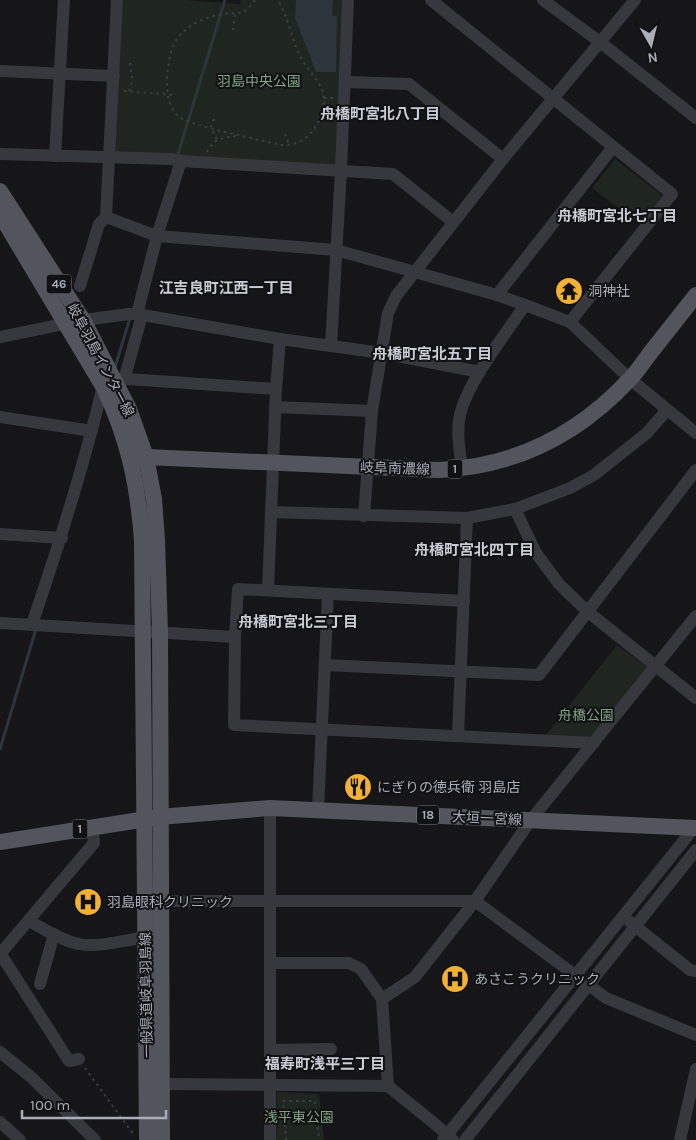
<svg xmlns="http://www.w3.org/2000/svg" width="696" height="1140" font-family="Karla,'Noto Sans JP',sans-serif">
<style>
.green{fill:#1e261f}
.water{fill:#2c353c}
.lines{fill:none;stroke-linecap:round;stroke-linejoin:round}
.stream{stroke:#2c353c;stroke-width:3}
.path{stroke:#3d3f44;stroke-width:2;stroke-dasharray:2.5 4;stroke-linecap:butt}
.minor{stroke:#37383d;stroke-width:12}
.major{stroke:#53555c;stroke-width:16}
.labels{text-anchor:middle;stroke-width:4;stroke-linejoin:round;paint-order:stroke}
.shield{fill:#111113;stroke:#7b7e86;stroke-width:1}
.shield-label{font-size:12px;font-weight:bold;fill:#a8adb8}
.park-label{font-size:14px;fill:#7fa381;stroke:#111113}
.poi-label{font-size:14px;fill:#a8adb8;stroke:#111113;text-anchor:start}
.street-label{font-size:14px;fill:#a8adb8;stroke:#111113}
.neighbourhood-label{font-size:15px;font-weight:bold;fill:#c9ccd4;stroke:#111113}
</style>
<rect width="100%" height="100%" fill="#161618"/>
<g class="green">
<polygon points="123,0 186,0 240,4 241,0 343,0 337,165 114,153"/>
<polygon points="615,159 663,196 641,225 592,188"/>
<polygon points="617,645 647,667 592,738 546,735"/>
<polygon points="277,1092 319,1094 324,1140 276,1140"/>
</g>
<polygon class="water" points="296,0 333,0 332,15 337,16 336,72 316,72 295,18"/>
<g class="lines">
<g class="stream">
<polyline points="178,154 225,0"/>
<polyline points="115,367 130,318"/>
<polyline points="0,749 36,629"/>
</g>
<g class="path">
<path d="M 255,0 C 244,16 240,12 223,14 C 215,15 204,19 197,22 C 176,34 171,45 168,68 C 166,83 166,105 178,116 C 189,126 262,140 281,145 C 286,145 291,145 296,143 C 314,137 328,111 323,93 C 319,78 305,68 299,54 C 291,36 288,17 278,0"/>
<polyline points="233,30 235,14"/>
<polyline points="124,91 176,95"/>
<path d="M 129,91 C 135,76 130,75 130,60"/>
<polyline points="324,98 334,98"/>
<polyline points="214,119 211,127 217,140"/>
<polyline points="285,134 289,145"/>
<path d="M 207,152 C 214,137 225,138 240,135"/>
<polyline points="85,1068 134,1135"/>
<polyline points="286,1140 283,1101 315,1101 319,1140"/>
</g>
<g class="minor">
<polyline points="431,0 672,194 570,322"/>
<polyline points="543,0 600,42 696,118"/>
<polyline points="0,71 114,76"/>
<polyline points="345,82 409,84 503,159"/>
<polyline points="0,154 171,159 181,161 393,174 453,222"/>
<polyline points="55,156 64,0"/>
<polyline points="106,217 157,236 336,250 497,295 525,305 570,322 630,379 696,433"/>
<polyline points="80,286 99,224 106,217 117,0"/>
<polyline points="497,295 613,147"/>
<polyline points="137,314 157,236 181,161"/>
<polyline points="0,337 83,320 129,314 137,314 280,339 382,353 480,372"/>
<polyline points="331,346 341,170 348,0"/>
<polyline points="113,378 276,389"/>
<polyline points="124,380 142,315"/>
<polyline points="275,407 372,411"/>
<polyline points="0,417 92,431"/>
<path d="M 462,469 C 460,452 456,433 460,415 C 468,381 505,335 525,305"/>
<polyline points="515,509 536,553 559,584 588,612 696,698"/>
<polyline points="271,512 467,518 515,509 570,488 594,475 647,433 667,410"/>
<polyline points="364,516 372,411 388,313 396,296 503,159 635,0"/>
<polyline points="0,534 62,538"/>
<polyline points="268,590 276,389 280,339"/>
<polyline points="464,601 238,589 235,637 234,725 594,743"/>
<polyline points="0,623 235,637"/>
<path d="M 32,624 C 59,545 84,466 103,385"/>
<polyline points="325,665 539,675 696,470"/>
<polyline points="458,736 467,518"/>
<polyline points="270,808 270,1140"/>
<polyline points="318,810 328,594"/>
<polyline points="160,901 475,901 606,998 696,1035"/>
<path d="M 29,921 C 44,929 62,941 79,944 C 98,948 126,940 146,937"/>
<polyline points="630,922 690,970 696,971"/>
<polyline points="0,953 69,1061 79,1059"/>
<polyline points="0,954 94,843 92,827"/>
<polyline points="270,963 349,963 361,969 382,999 388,1086"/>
<polyline points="40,984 54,934"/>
<polyline points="382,999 415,977 475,901 530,821 696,616"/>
<polyline points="270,1050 331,1049"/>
<polyline points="0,1052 31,1077 95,1140"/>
<polyline points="161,1084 388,1086 435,1124 453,1140"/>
<polyline points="0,1122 20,1140"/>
<polyline points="443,1140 694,828"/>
<polyline points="465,1140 696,850"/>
<polyline points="680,1140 696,1069"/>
</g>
<g class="major">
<polyline points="0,191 83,320 129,409 146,457 154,499 157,540 160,632 162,1140"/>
<path d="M 0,214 L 104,388 C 128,438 138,485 142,541 L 147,1140"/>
<path d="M 136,460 L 146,457 L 438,470 C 514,467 578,435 630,379 C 638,371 644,361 651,352 C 666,333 681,314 696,295"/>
<polyline points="0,842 159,817 270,808 696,828"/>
</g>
</g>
<defs>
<g id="temple-disc" transform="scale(1.4375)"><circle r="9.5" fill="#f2b134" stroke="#111113"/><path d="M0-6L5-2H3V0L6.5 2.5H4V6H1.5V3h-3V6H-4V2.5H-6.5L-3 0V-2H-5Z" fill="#111"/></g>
<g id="restaurant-disc" transform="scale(1.4375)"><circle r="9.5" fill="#f2b134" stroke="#111113"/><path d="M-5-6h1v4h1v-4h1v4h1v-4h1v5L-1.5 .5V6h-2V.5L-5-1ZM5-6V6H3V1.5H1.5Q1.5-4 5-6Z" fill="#111"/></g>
<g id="hospital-disc" transform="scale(1.4375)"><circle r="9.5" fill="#f2b134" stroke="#111113"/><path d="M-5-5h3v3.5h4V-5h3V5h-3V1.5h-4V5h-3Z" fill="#111"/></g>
</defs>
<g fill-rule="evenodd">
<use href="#temple-disc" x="569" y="291"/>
<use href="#restaurant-disc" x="358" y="787"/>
<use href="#hospital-disc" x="88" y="902"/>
<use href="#hospital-disc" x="455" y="979"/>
</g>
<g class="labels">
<g class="shield">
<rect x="46.5" y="274.5" width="25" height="19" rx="4"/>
<rect x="447.5" y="459.5" width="15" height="19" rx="4"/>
<rect x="417" y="805.5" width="22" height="19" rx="4"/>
<rect x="72.5" y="819.5" width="15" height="19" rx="4"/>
</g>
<g class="shield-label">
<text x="59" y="288">46</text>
<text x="455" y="473">1</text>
<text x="428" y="819">18</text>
<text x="80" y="833">1</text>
</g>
<g class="park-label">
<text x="259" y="86">羽島中央公園</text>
<text x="586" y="720">舟橋公園</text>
<text x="299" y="1122">浅平東公園</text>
</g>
<g class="poi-label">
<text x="588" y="296">洞神社</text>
<text x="377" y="792">にぎりの徳兵衛 羽島店</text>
<text x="107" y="907">羽島眼科クリニック</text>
<text x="474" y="984">あさこうクリニック</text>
</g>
<g class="street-label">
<text transform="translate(101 360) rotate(62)" y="5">岐阜羽島インター線</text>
<text transform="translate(395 468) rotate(2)" y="5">岐阜南濃線</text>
<text transform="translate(487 818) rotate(3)" y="5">大垣一宮線</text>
<text transform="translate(146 995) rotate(-91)" y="5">一般県道岐阜羽島線</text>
</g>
<g class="neighbourhood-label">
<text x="380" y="119">舟橋町宮北八丁目</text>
<text x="617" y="221">舟橋町宮北七丁目</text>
<text x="226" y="293">江吉良町江西一丁目</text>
<text x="432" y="359">舟橋町宮北五丁目</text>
<text x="474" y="555">舟橋町宮北四丁目</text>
<text x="298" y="627">舟橋町宮北三丁目</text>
<text x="325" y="1069">福寿町浅平三丁目</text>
</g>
</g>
<g transform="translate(651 45) rotate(172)" stroke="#111113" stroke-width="4" paint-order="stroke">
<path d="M0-4L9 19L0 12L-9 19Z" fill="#a8adb8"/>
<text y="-8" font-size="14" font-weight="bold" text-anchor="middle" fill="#a8adb8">N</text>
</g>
<path d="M22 1110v8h144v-8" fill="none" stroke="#a8adb8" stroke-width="2.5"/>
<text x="30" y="1110" font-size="15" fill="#a8adb8" stroke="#111113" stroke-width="4" paint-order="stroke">100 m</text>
</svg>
